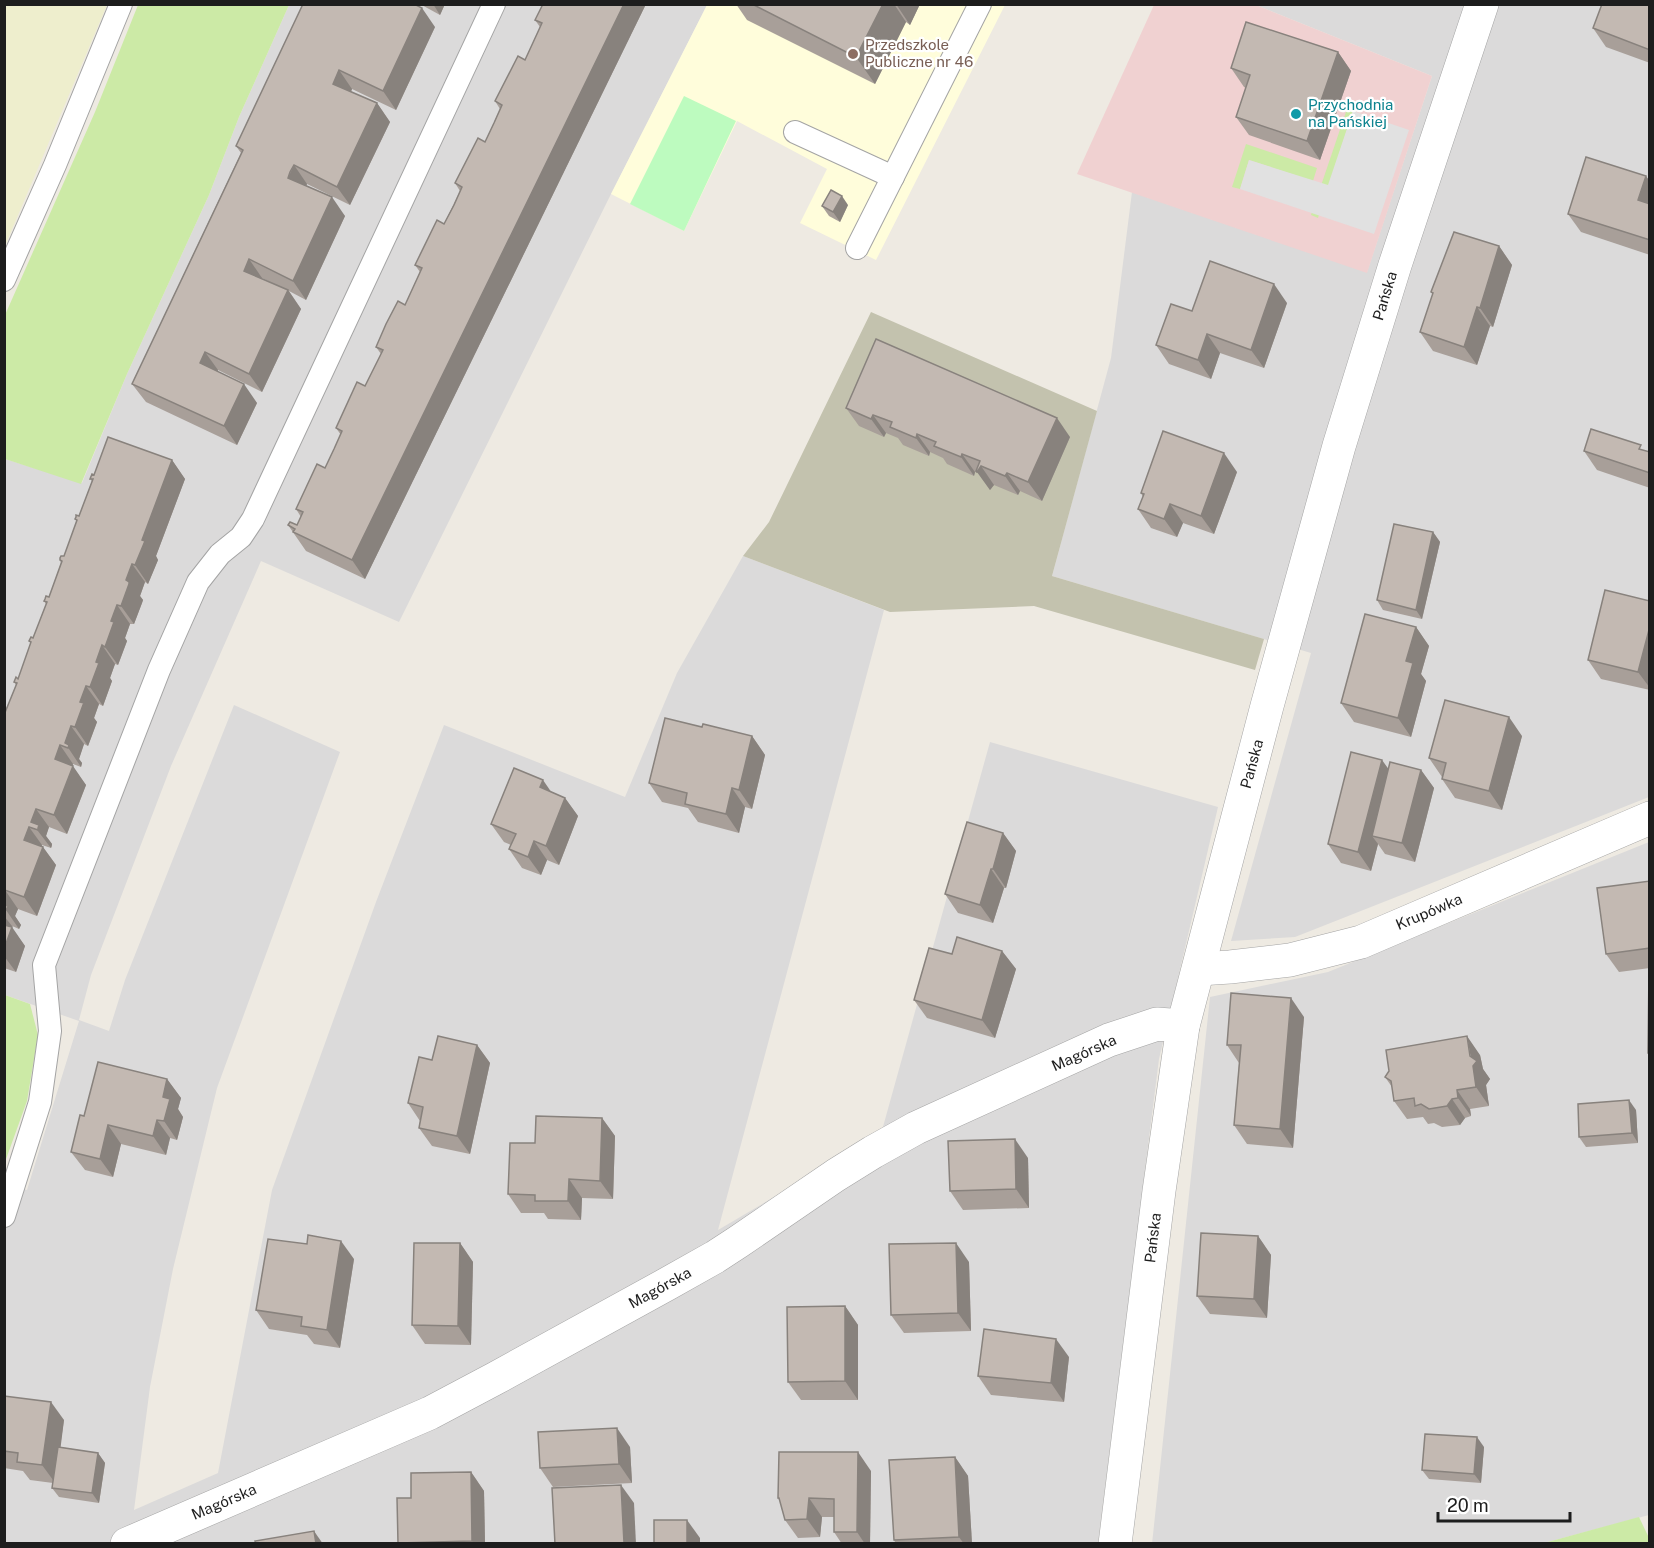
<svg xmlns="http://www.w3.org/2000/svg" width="1654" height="1548" font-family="'Public Sans',sans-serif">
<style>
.residential{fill:#dbdada}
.commercial{fill:#f0d1d1}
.education{fill:#fffddb}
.construction{fill:#c3c2ae}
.farmland{fill:#eeeecd}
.grass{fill:#cceaa6}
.park{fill:#bdfbbf}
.parking{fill:#e1e1e1}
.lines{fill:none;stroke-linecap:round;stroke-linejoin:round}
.lane-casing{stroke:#a4a4a4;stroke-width:24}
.street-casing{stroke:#a4a4a4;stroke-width:34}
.lane{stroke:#fff;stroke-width:22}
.street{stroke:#fff;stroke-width:33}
.wall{fill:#a89f99;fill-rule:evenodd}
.shaded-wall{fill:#88827d}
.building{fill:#c3b9b2;stroke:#88827d;stroke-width:1.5}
.education-dot{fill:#8d6e63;stroke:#fff;stroke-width:2}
.culture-dot{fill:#0f9aa8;stroke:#fff;stroke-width:2}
.labels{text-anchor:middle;stroke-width:4.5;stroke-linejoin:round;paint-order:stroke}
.education-label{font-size:15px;fill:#785e54;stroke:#fff;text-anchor:start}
.culture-label{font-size:15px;fill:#0d838f;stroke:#fff;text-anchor:start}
.street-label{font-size:15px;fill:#1d1d1d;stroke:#fff}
</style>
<rect width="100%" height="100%" fill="#eeeae2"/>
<g class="residential">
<polygon points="289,5 707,5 611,194 399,622 261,561 171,766 91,975 79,1020 109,1031 125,980 234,705 340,752 217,1088 173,1269 150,1387 134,1510 218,1473 272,1190 376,902 444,725 625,797 677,673 743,556 884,610 718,1230 881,1134 990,742 1218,807 1159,1059 1098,1543 5,1543 5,1184 27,1190 79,1021 5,995 5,459 82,483 127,374 209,195 239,117"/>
<polygon points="1256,5 1649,5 1649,797 1295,937 1231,941 1311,653 1052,576 1111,358 1132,192 1367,272 1432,76"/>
<polygon points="1649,842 1649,1515 1544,1543 1152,1544 1210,997 1328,972"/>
</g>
<polygon class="commercial" points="1154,5 1256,5 1432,76 1367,273 1077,174"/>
<polygon class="education" points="707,5 1005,5 876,260 800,223 827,169 737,121 684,231 611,194"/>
<polygon class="construction" points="871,312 1097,411 1052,576 1264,639 1255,670 1034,606 890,612 743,556 769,522"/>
<polygon class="farmland" points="5,4 107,5 5,246 4,5"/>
<g class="grass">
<polygon points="138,5 289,5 239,117 209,195 127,374 81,484 5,459 5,315 95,112"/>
<polygon points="1349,103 1355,105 1318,218 1311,215"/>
<polygon points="1246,144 1317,168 1313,181 1249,160 1240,189 1232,187"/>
<polygon points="5,995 30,1004 38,1035 27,1101 5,1162"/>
<polygon points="1639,1517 1649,1538 1649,1543 1544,1543"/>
</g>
<polygon class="park" points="684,96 736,121 684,231 630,204"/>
<polygon class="parking" points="1353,111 1409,130 1374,234 1240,189 1249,160 1328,185"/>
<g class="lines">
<g class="lane-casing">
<g id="lane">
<polyline points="795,132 893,177"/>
<polyline points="857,248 980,4"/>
<polyline points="4,280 55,165 121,4"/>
<polyline points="4,1216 40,1102 50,1031 44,965 159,670 198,582 220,554 241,537 253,519 494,4"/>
</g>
</g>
<g class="street-casing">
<g id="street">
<polyline points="1199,969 1230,967 1290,960 1361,942 1650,818"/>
<polyline points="127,1544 430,1413 496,1378 667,1284 715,1257 738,1242 836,1175 873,1152 916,1128 1109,1040 1157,1024 1183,1026"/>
<polyline points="1115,1544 1159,1191 1183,1026 1267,706 1339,446 1395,265 1482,4"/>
</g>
</g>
<use href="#lane" class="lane"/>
<use href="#street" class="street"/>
</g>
<g class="wall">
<path d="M 303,4 L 435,27 L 396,110 L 352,89 L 351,92 L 377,103 L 390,122 L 350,205 L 307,184 L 306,186 L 345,216 L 306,300 L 289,291 L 301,309 L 262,392 L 218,370 L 218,372 L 257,403 L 237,445 L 146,402 L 132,384 L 241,153 L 236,146 ZM 262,278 L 282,288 L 262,279 Z"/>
<polygon points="420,4 445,4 440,15"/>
<polygon points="646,4 365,579 306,551 288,525 297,525 301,517 296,509 325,468 341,435 336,428 365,386 381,354 376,347 405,305 420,272 415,265 444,224 460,191 455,183 485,142 500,109 495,101 525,60 540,27 535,20"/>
<polygon points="736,4 920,4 910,25 906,22 875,84 747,20"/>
<polygon points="1650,4 1650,63 1606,47 1593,28"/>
<polygon points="1338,52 1351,71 1320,160 1249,135 1236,117 1246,88 1244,87 1231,68"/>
<polygon points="1646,176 1650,182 1650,255 1581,232 1568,214"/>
<polygon points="848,205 840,222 829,216 822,206"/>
<polygon points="1499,246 1512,265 1493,327 1490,326 1477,365 1433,351 1420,332 1433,295 1431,292"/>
<polygon points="1287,303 1264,368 1220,353 1211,379 1169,364 1156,345 1192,311"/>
<polygon points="846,408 1070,437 1042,501 1020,491 1018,495 994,485 990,490 978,473 975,472 974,476 947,464 943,458 930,452 929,456 903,445 898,438 886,433 884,437 859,426"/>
<polygon points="1584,451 1645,451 1650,452 1650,488 1597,470"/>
<polygon points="172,460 185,479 156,556 158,560 148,584 145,582 140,596 143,600 142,603 134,624 130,624 125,638 127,641 118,665 115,664 110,678 112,681 103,706 99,704 94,718 97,722 88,746 84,744 79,759 82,763 81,767 73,764 72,766 86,785 67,834 49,827 46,836 52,844 52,846 51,848 42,845 42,846 56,865 37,916 18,909 15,916 21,925 19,929 12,926 11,927 25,946 16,972 4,968 4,715 16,685 14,682 18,679 31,644 29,641 33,638 46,604 44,601 49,597 61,563 60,560 64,556 77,522 75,519 79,516 92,481 90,479 94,475"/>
<polygon points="1237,472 1214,534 1183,523 1177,537 1151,528 1138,509 1143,497 1141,493"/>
<polygon points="1433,532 1440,542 1422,619 1383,610 1377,600"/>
<polygon points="1650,601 1650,690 1601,679 1588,660"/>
<polygon points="1416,627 1429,646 1421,674 1426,681 1411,737 1354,722 1341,703"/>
<polygon points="702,727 752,736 765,755 752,809 745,807 739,833 698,822 688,808 662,802 649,783"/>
<polygon points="1522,736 1502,810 1455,798 1442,779 1443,777 1442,777 1429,758"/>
<polygon points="1389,769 1421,770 1434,788 1415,862 1385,854 1378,844 1371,871 1341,863 1328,844"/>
<polygon points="552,792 565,798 578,816 559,865 547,860 541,875 522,868 509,849 511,845 504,842 491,824"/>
<polygon points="1003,833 1016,851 1006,888 1004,888 993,923 958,913 945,894"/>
<polygon points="1650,881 1650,968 1619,972 1606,954"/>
<polygon points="1002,951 1016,969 995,1038 927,1018 914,1000 952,954"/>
<polygon points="1304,1017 1293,1148 1247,1144 1234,1125 1239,1063 1227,1045"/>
<polygon points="477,1045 490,1063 470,1154 432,1146 419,1128 420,1121 408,1103 432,1060"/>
<polygon points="1480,1055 1483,1069 1490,1079 1486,1085 1489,1106 1470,1109 1471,1116 1465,1118 1460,1125 1442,1127 1434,1123 1428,1124 1423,1117 1407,1119 1394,1101 1392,1087 1385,1077"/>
<polygon points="167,1079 181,1098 178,1109 183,1117 177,1140 170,1138 166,1155 121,1144 113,1177 85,1170 71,1152 84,1116"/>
<polygon points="1636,1110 1638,1143 1586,1147 1579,1137"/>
<polygon points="602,1118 615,1136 613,1199 582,1198 581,1220 548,1219 544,1213 521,1213 508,1194 535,1143"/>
<polygon points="1028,1158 1029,1208 963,1210 950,1191"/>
<polygon points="1258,1236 1271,1255 1267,1318 1210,1314 1197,1296"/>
<polygon points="460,1243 473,1262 471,1345 425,1344 412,1325"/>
<polygon points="354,1259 340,1348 314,1344 307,1335 269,1329 256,1310"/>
<polygon points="969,1262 971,1331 904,1333 891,1315"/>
<polygon points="845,1306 858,1325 858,1400 801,1400 788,1382"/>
<polygon points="1069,1357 1064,1402 991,1395 978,1376"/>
<polygon points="4,1396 64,1420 60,1447 98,1453 105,1463 99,1503 59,1497 52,1488 53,1483 30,1480 23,1471 4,1468"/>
<polygon points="630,1447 632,1483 553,1487 540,1468"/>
<polygon points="1484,1447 1481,1483 1429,1479 1422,1470"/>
<polygon points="955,1457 968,1476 972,1544 896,1544 894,1540"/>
<polygon points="871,1471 870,1544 842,1544 834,1532 834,1517 822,1517 820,1537 798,1538 785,1520 780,1501 778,1498"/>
<polygon points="471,1472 484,1491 485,1544 398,1544"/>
</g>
<g class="shaded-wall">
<polygon points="433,4 445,4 440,15"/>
<polygon points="624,4 646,4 365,579 352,560"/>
<polygon points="883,4 894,4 906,22 875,84 856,57"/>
<polygon points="896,4 920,4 910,25"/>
<polygon points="422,8 435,27 396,110 383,91"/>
<polygon points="1338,52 1351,71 1320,160 1307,141"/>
<polygon points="339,70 352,89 346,103 333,84"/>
<polygon points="377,103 390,122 350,205 337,187"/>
<polygon points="294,165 307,184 301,196 288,178"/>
<polygon points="1646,176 1650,182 1650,217 1638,200"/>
<polygon points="842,196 848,205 840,222 833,212"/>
<polygon points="332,197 345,216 306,300 293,281"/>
<polygon points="1499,246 1512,265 1493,327 1480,308"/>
<polygon points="249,259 262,278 257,289 244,271"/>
<polygon points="1274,284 1287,303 1264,368 1251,350"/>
<polygon points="288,290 301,309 262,392 249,374"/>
<polygon points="1477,307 1490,326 1477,365 1464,347"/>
<polygon points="1207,334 1220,353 1211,379 1198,360"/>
<polygon points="205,352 218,370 213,382 200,363"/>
<polygon points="244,384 257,403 237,445 224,426"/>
<polygon points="873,415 886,433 884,437 871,419"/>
<polygon points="1057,418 1070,437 1042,501 1028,482"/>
<polygon points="917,434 930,452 929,456 916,438"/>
<polygon points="1224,453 1237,472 1214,534 1201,516"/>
<polygon points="962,454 975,472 974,476 961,457"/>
<polygon points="172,460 185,479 156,556 158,560 148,584 135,565 142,540"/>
<polygon points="981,466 994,485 990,490 977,472"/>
<polygon points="1007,473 1020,491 1018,495 1005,476"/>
<polygon points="1170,504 1183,523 1177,537 1164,519"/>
<polygon points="1433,532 1440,542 1422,619 1416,610"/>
<polygon points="132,564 145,582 140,596 143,600 142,603 134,624 121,606 126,580"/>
<polygon points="117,605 130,624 125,638 127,641 118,665 105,647 111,621"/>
<polygon points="1650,626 1650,688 1638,672"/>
<polygon points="1416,627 1429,646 1421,674 1426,681 1411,737 1398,718 1406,661"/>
<polygon points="102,645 115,664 110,678 112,681 103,706 90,687 96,662"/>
<polygon points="86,686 99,704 94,718 97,722 88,746 75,727 80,702"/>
<polygon points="1509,717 1522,736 1502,810 1489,791"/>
<polygon points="71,726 84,744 79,759 82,763 81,767 65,743"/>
<polygon points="752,736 765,755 752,809 739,790"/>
<polygon points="60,745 73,764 68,778 55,759"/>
<polygon points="1382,760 1395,778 1372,836 1378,844 1371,871 1358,852"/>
<polygon points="73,766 86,785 67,834 54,815"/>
<polygon points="1421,770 1434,788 1415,862 1402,843"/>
<polygon points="543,780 556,799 540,787"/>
<polygon points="732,788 745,807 739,833 726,814"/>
<polygon points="565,798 578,816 559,865 546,846"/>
<polygon points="36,809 49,827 46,836 52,844 51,848 31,822"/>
<polygon points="29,827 42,845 37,858 24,840"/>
<polygon points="1003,833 1016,851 1006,888 993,869"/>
<polygon points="534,841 547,860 541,875 528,857"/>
<polygon points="43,847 56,865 37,916 24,897"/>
<polygon points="991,869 1004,888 993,923 980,905"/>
<polygon points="5,890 18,909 15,916 21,925 19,929 6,910 4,910"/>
<polygon points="4,916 12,926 7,939 4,936"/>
<polygon points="12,927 25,946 16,972 4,956 4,949"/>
<polygon points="1002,951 1016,969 995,1038 982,1020"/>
<polygon points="1291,998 1304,1017 1293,1148 1280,1129"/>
<polygon points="1467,1036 1480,1055 1483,1069 1490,1079 1486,1085 1489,1106 1476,1087"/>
<polygon points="477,1045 490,1063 470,1154 457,1136"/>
<polygon points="167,1079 181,1098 178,1109 183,1117 177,1140 164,1121 163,1097"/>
<polygon points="1457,1090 1470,1109 1471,1116 1458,1098"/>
<polygon points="1452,1099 1465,1118 1460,1125 1447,1106"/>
<polygon points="1629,1100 1636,1110 1638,1143 1632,1133"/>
<polygon points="602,1118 615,1136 613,1199 600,1181"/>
<polygon points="157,1120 170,1138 166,1155 153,1136"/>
<polygon points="108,1125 121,1144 113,1177 100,1159"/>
<polygon points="1015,1139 1028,1158 1029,1208 1016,1189"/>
<polygon points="569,1179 582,1198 581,1220 568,1201"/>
<polygon points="1258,1236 1271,1255 1267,1318 1254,1299"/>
<polygon points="341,1241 354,1259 340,1348 327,1330"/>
<polygon points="460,1243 473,1262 471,1345 458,1326"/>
<polygon points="956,1243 969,1262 971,1331 958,1313"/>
<polygon points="845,1306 858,1325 858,1400 845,1381"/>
<polygon points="1056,1339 1069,1357 1064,1402 1051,1383"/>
<polygon points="51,1402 64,1420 56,1484 42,1465"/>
<polygon points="617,1428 630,1447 632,1483 619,1464"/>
<polygon points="1477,1437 1484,1447 1481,1483 1474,1474"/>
<polygon points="858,1452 871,1471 870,1544 865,1544 857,1532"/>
<polygon points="98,1453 105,1463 99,1503 92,1493"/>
<polygon points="955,1457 968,1476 972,1544 964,1544 959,1537"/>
<polygon points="471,1472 484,1491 485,1544 474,1544 472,1541"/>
<polygon points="621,1485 634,1503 636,1544 624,1543"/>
<polygon points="809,1498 822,1517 820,1537 807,1519"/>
<polygon points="687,1520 700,1538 700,1544 687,1544"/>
<polygon points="314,1531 323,1544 316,1544"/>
</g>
<g class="building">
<polygon points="303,4 414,4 422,8 383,91 339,70 333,84 377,103 337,187 294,165 290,172 288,178 332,197 293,281 249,259 244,271 288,290 249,374 205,352 200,363 244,384 224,426 132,384 243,150 236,146"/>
<polygon points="543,4 624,4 352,560 293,532 295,529 288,525 290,522 297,525 303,512 296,509 317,464 325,468 334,449 342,431 336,428 357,382 365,386 383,350 376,347 386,324 398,301 405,305 422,268 415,265 437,220 444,224 454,205 462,187 455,183 478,138 485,142 494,123 502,105 495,101 518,56 525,60 542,23 535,20"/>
<polygon points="752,4 883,4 856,57"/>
<polygon points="1602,4 1650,4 1650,50 1593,28"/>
<polygon points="1246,22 1338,52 1307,141 1236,117 1250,75 1231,68"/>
<polygon points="1586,157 1646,176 1638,200 1650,204 1650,240 1568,214"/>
<polygon points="831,190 842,196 833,212 822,206"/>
<polygon points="1454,232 1499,246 1480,308 1477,307 1464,347 1420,332 1433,293 1431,292"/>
<polygon points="1210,261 1274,284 1251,350 1207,334 1198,360 1156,345 1171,304 1192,311"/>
<polygon points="876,339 1057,418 1028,482 1007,473 1005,476 981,466 977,472 976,471 980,461 962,454 961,457 934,446 936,442 917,434 916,438 890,427 892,422 873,415 871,419 846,408"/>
<polygon points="1591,429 1641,445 1639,449 1650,452 1650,473 1584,451"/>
<polygon points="1163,431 1224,453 1201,516 1170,504 1164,519 1138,509 1144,494 1141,493"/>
<polygon points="108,437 172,460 142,540 145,541 135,565 132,564 126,580 129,582 129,584 121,606 117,605 111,621 114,622 105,647 102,645 96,662 99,663 90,687 86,686 80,702 84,703 83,705 75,727 71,726 65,743 69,745 68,748 60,745 55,759 73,766 54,815 36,809 31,822 39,825 38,828 38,830 29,827 24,840 43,847 24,897 5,890 4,891 4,715 17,683 14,682 16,677 18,679 31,642 29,641 31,637 33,638 47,602 44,601 45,599 46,596 49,597 62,561 60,560 60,558 61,556 64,556 77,520 75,519 76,517 76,515 79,516 93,479 90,479 92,474 94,475"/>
<polygon points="1394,524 1433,532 1416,610 1377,600"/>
<polygon points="1605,590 1650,601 1650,626 1638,672 1588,660"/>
<polygon points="1365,614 1416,627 1406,661 1413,663 1398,718 1341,703"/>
<polygon points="1445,700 1509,717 1489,791 1442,779 1446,763 1429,758"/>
<polygon points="665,718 702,727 703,724 752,736 739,790 732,788 726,814 685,804 687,793 649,783"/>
<polygon points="1351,752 1382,760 1358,852 1328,844"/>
<polygon points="1390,762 1421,770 1402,843 1372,836"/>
<polygon points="514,768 543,780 540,787 565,798 546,846 534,841 528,857 509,849 516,834 491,824"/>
<polygon points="967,822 1003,833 993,869 991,869 980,905 945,894"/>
<polygon points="1650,881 1650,948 1606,954 1597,888"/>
<polygon points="4,905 8,906 6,910 4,910"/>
<polygon points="4,925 12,927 4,949"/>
<polygon points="957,937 1002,951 982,1020 914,1000 929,948 952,954"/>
<polygon points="1649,970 1650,970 1650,1053 1648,1053"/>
<polygon points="1231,993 1291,998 1280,1129 1234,1125 1241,1045 1227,1045"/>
<polygon points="438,1036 477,1045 457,1136 419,1128 423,1107 408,1103 419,1057 432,1060"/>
<polygon points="1467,1036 1470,1056 1477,1061 1473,1066 1476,1087 1457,1090 1458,1098 1452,1099 1447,1106 1429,1109 1421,1104 1415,1106 1414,1098 1394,1101 1391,1081 1385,1077 1389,1071 1386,1050"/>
<polygon points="98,1062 167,1079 163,1097 170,1099 164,1121 157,1120 153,1136 108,1125 100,1159 71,1152 80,1115 84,1116"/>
<polygon points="1629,1100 1632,1133 1579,1137 1578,1104"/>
<polygon points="536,1116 602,1118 600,1181 569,1179 568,1201 535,1201 535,1195 508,1194 510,1143 535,1143"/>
<polygon points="1015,1139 1016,1189 950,1191 948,1141"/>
<polygon points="1201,1233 1258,1236 1254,1299 1197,1296"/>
<polygon points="308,1235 341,1241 327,1330 301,1326 302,1317 256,1310 268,1239 307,1244"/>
<polygon points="414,1243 460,1243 458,1326 412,1325"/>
<polygon points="956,1243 958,1313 891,1315 889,1244"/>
<polygon points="845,1306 845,1381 788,1382 787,1307"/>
<polygon points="984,1329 1056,1339 1051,1383 978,1376"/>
<polygon points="4,1396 51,1402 42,1465 17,1462 18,1453 4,1451"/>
<polygon points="617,1428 619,1464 540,1468 538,1432"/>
<polygon points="1425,1434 1477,1437 1474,1474 1422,1470"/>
<polygon points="58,1447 98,1453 92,1493 52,1488"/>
<polygon points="779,1452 858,1452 857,1532 834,1532 834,1499 809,1498 807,1519 785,1520 779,1498 778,1498"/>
<polygon points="955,1457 959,1537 894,1540 889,1460"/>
<polygon points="471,1472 472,1541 398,1543 397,1498 411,1498 411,1473"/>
<polygon points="621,1485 624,1543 555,1544 552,1488"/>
<rect x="654" y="1520" width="33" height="24"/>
<polygon points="314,1531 316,1544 256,1544 255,1541"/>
</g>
<circle class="education-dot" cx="853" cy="54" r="6"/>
<circle class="culture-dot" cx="1296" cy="114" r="6"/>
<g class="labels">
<g class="education-label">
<text x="865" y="50">Przedszkole<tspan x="865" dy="17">Publiczne nr 46</tspan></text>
</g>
<g class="culture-label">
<text x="1308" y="110">Przychodnia<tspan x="1308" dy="17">na Pańskiej</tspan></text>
</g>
<g class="street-label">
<text transform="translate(1385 296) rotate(-73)" y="5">Pańska</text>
<text transform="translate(1252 764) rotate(-75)" y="5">Pańska</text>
<text transform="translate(1429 912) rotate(-23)" y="5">Krupówka</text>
<text transform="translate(1084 1053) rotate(-24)" y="5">Magórska</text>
<text transform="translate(1153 1238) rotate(-83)" y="5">Pańska</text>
<text transform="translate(660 1288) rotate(-29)" y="5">Magórska</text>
<text transform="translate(224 1502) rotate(-23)" y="5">Magórska</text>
</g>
</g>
<rect width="1654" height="1548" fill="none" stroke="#1d1d1d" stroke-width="12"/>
<path d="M1438 1512v9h132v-9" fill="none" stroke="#1d1d1d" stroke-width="3"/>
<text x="1447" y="1512" font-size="18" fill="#1d1d1d" stroke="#ffffff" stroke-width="4.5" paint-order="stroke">20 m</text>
</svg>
